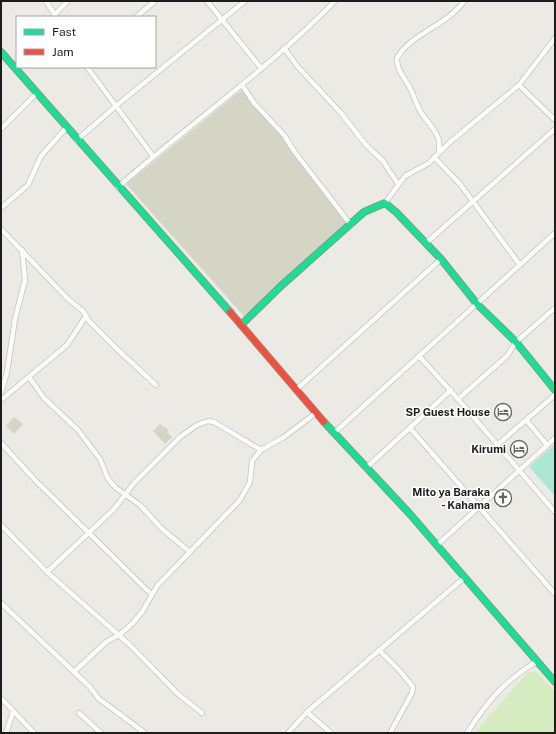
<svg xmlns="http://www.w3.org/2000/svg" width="556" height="734" font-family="'Public Sans',sans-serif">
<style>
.construction{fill:#d4d5c5}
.grass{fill:#d4ecc0}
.pitch{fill:#ace7d3}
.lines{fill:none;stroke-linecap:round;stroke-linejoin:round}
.street-casing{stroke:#c4c3c0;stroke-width:6}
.fast-casing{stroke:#92957c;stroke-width:8}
.jam-casing{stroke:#92957c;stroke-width:8}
.street{stroke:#fcfcfb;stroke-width:4.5}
.fast{stroke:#16e098;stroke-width:6}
.jam{stroke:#f24e42;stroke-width:6}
.labels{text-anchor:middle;stroke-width:3;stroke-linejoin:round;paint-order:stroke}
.poi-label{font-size:11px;font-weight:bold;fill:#1c1c1c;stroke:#fff;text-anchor:end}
</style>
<rect width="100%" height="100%" fill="#eceae4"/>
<g class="construction">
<polygon points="244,88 351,222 244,316 126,184"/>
<polygon points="14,417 23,424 14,434 6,426"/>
<polygon points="160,424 169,430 167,432 172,437 165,444 153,431"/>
</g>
<polygon class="grass" points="528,672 536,672 555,691 555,733 474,733"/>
<polygon class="pitch" points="555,444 555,496 529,467"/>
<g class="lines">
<g class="street-casing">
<g id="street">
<polyline points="46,1 56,17"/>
<polyline points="207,1 261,68"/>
<polyline points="55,14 68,1"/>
<polyline points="136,17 155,1"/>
<polyline points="284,48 298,67 341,113 366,145 383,161 398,184"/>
<polyline points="87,67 153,156"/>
<polyline points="242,85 254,103 284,135 294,151 351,225"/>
<polyline points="519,85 555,38"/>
<polyline points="1,129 37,93"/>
<polyline points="77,140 117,105 245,1"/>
<path d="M 439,152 C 442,135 431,127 422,114 C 416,105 414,95 409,86 C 404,77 396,69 397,58 C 409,35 449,24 464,1"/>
<polyline points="434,157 460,184 520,265"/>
<path d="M 118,187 C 189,124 269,69 335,1"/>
<polyline points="385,203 405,176 429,163 449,143 519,85 555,120"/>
<polyline points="1,208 28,185 41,156 67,127"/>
<polyline points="1,229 68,299 83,311 89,321 117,349 156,385"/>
<polyline points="426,243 555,129"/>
<polyline points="419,356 458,399 555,512"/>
<polyline points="29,377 44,398 78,430 100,459 108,479 116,488 140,505 162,529 190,552"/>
<polyline points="297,389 441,259"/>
<polyline points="1,393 7,372 15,319 25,280 22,250"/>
<polyline points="458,399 507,356 516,342 555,308"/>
<polyline points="1,400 67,345 86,316"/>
<polyline points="527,421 547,445"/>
<polyline points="410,428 555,594"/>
<polyline points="334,433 555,233"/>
<polyline points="1,443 36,481 151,594"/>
<polyline points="497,445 555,395"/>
<polyline points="366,468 451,390"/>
<polyline points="1,525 47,572 130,645 178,694 202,713"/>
<polyline points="437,545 555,438"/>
<polyline points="47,572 114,509 134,483 180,437 197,425 208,421 214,422 261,450"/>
<polyline points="1,603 90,687 98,698 145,733"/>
<polyline points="379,650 399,670 413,687 412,693 390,733"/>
<polyline points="74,672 106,642 119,635 132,624 142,612 157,586 240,500 250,482 252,461 261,450 284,437 316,413"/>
<polyline points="1,698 34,733"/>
<polyline points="307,712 331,733"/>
<polyline points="79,713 101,733"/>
<polyline points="6,733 13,712"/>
<polyline points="288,733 307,712 464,578"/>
<path d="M 467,733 C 487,702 504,681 536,662"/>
</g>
</g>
<g class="fast-casing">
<g id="fast">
<polyline points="1,52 230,312"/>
<polyline points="241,325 281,286 364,212 385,203 396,212 441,259 477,304 516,342 555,390"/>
<polyline points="324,422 409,513 555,682"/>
</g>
</g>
<g class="jam-casing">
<polyline id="jam" points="230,312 324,422"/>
</g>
<use href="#street" class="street"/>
<use href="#fast" class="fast"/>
<use href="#jam" class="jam"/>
</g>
<defs>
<g id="hotel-ring" transform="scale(0.9)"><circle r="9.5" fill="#fff" stroke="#656462" stroke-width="1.5"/><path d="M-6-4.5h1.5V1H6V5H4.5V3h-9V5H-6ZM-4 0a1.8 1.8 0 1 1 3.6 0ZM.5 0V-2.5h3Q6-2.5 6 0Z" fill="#656462"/></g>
<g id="church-ring" transform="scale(0.9)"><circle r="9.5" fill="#fff" stroke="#656462" stroke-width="1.5"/><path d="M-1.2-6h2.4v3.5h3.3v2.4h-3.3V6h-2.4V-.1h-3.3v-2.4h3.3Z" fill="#656462"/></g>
</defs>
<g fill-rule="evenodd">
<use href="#hotel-ring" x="503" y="412"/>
<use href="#hotel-ring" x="519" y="449"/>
<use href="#church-ring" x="503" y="498"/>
</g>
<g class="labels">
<g class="poi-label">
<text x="490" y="416">SP Guest House</text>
<text x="506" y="453">Kirumi</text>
<text x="490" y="496">Mito ya Baraka<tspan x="490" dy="13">- Kahama</tspan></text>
</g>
</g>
<rect width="556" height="734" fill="none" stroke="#1c1c1c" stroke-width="4"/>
<rect x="16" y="16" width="140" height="52" fill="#ffffff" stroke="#a4a4a4"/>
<rect x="24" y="29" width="20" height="6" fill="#16e098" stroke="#a4a4a4"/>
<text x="52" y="36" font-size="12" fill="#1c1c1c">Fast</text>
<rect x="24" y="49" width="20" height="6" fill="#f24e42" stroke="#a4a4a4"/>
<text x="52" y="56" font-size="12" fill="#1c1c1c">Jam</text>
</svg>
